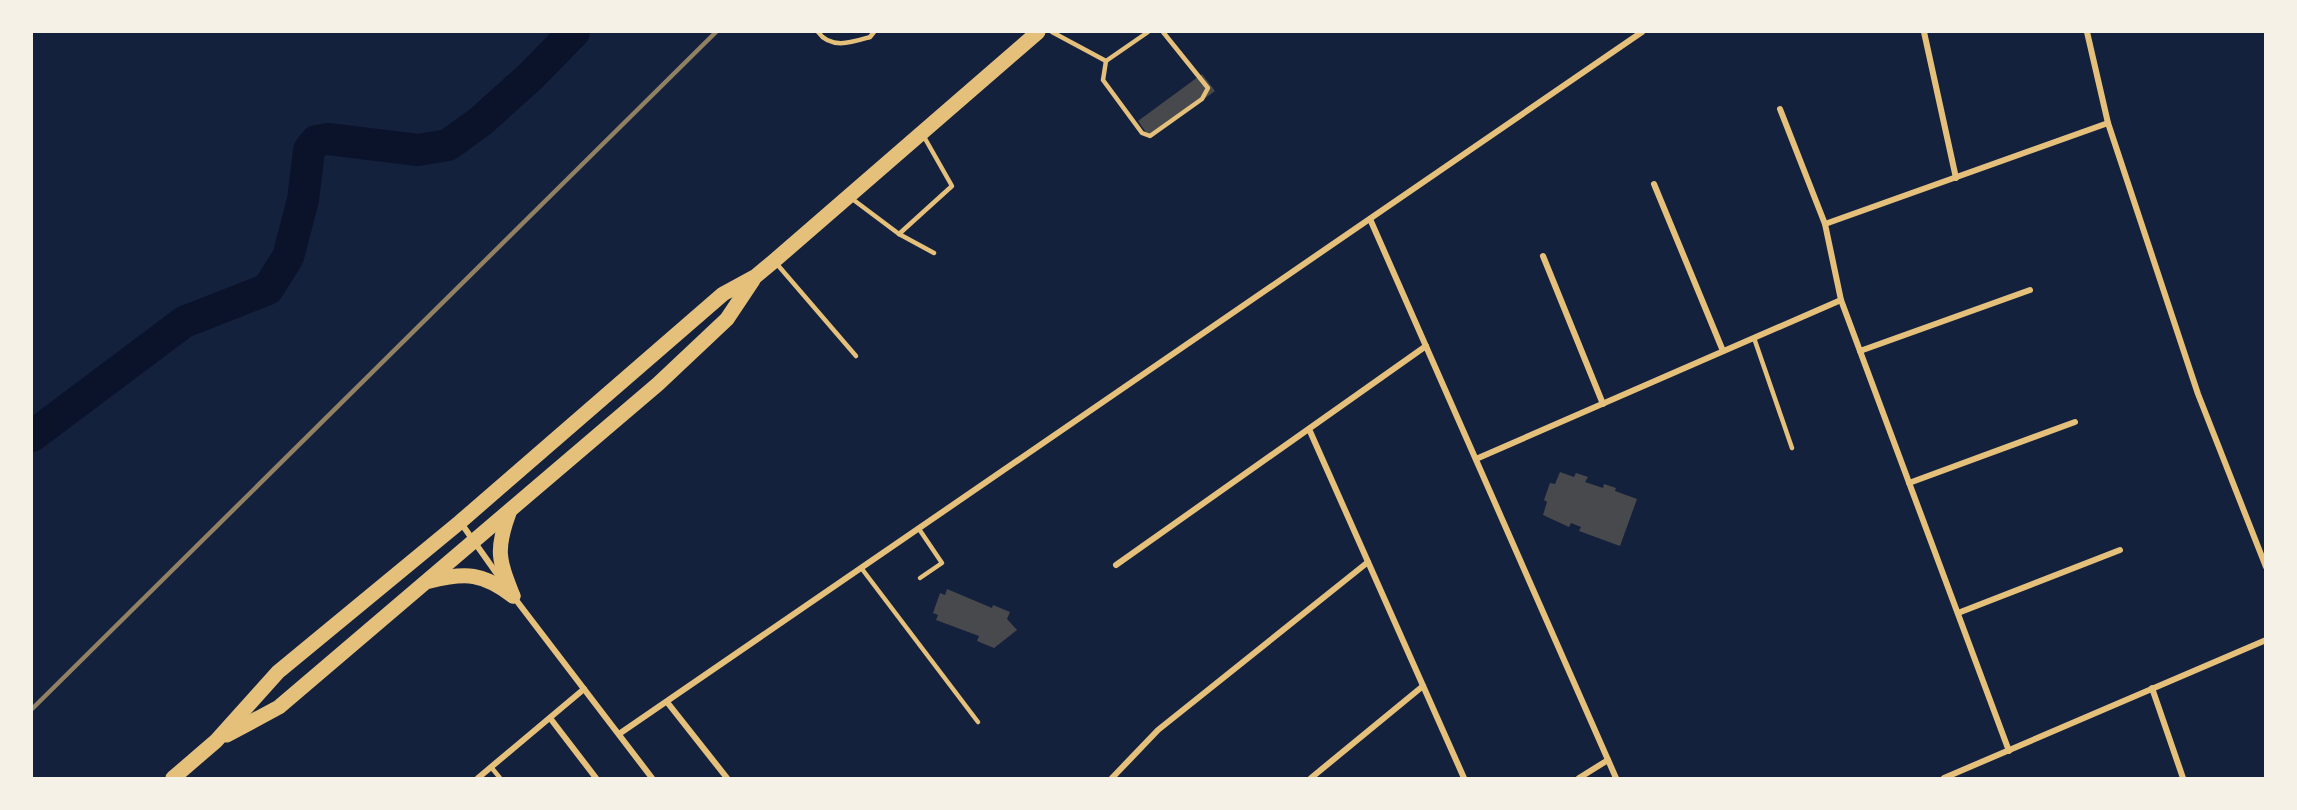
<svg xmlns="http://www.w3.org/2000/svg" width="2297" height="810" font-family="'Source Serif 4',serif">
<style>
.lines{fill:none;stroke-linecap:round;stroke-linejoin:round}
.river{stroke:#0b132b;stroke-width:32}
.building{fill:#48494c}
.service{stroke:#e5c07b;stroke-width:4.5}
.minor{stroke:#e5c07b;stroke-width:6}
.primary{stroke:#e5c07b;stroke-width:15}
.rail{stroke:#918062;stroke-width:4.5}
</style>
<rect width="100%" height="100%" fill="#14213d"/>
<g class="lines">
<polyline class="river" points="32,436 184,322 268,289 288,257 303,200 309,150 316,141 328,139 418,150 448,145 481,121 531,76 574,32"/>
</g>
<g class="building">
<polygon points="1202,74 1215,91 1150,138 1138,121"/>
<polygon points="1560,472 1574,477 1576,473 1588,477 1585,482 1603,488 1604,484 1616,488 1615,491 1637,499 1620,546 1579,531 1581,527 1571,523 1569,527 1543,515 1547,502 1544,500 1550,483 1555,484"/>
<polygon points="947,589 992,608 993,605 1010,612 1007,619 1017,630 994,648 977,641 979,636 936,620 938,615 933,613 940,593 945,595"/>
</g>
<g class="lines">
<g class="service">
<path d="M 818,32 C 831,50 853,42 870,37 L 874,32"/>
<polyline points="1052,32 1106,61"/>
<polyline points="1148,32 1106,61 1103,80 1142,133 1150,136 1202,99 1208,88 1163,32"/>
<polyline points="851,198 899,234 934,253"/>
<polyline points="899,234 952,186 923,135"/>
<polyline points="776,263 856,356"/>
<polyline points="1754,338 1792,448"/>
<polyline points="919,529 942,563 920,578"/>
<polyline points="862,569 978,722"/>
<polyline points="491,767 500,778"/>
</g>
<g class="minor">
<polyline points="1924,32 1956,178"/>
<polyline points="2087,32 2108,123 2198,394 2266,567"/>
<polyline points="1780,109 1825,224 1841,300 2009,751"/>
<polyline points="1654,184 1723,351"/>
<polyline points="1370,219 1616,778"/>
<polyline points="1825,224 2108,123"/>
<polyline points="1543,256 1603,404"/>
<polyline points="1860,351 2030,290"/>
<polyline points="1309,429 1464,778"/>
<polyline points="1476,459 1841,300"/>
<polyline points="1909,483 2075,422"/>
<polyline points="461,523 502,581"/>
<polyline points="1116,565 1426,346"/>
<polyline points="513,596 652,778"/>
<polyline points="1958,613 2120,550"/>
<polyline points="2152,688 2183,778"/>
<polyline points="667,702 727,778"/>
<polyline points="550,718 596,778"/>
<polyline points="619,734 1642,32"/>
<polyline points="478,778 584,689"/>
<polyline points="1112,778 1158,730 1368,562"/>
<polyline points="1311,778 1423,686"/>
<polyline points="1579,778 1608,760"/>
<polyline points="1944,778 2266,640"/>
</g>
<g class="primary">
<path d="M 509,513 C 495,551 499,560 513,596"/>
<path d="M 430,581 C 466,572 483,573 513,596"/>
<polyline points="227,735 279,707 658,384 727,319 753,280"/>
<polyline points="173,778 216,741 278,672 460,522 723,294 756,276 774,261 1038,32"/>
</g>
<polyline class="rail" points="32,709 716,32"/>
</g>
<rect width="2297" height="810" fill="none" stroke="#f6f1e7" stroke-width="66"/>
</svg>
